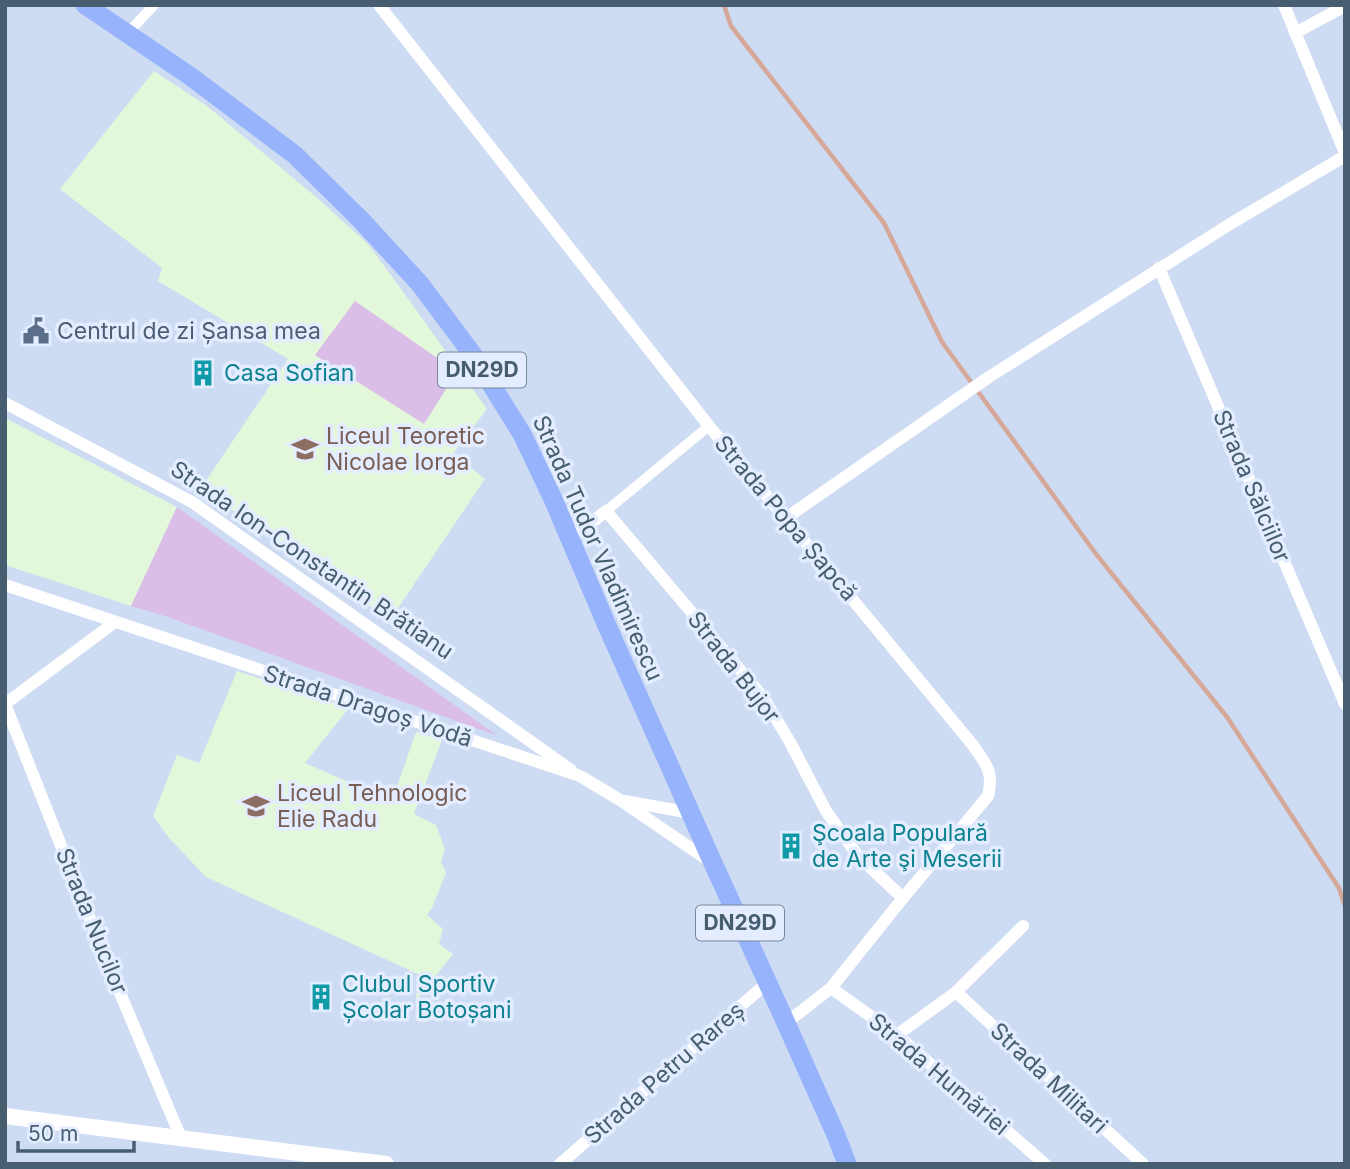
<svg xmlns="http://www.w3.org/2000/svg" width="1350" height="1169" font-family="Inter,sans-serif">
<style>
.residential{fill:#cddbf3}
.education{fill:#e3f8db}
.green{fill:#dbbee8}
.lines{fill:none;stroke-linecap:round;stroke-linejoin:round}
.stream{stroke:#d6a89a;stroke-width:4.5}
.pedestrian{stroke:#fff;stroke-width:10}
.minor{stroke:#fff;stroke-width:12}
.tertiary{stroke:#fff;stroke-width:16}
.primary{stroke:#96b3fb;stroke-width:19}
.labels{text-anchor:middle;stroke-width:7;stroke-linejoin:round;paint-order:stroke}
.shield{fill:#e4ecff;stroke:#76899c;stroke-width:2}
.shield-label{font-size:21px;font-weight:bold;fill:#475e71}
.service-label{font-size:23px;fill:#4e5e75;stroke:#e4ecff;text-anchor:start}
.culture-label{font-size:23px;fill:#0d838f;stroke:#e4ecff;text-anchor:start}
.education-label{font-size:23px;fill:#785e54;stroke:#e4ecff;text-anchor:start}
.street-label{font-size:23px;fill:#475e71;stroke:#e4ecff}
</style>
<rect width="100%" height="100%" fill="#dee7fc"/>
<rect class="residential" x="5" y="5" width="1340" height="1159"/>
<g class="education">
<polygon points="154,71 207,106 316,197 368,244 404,293 487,409 453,454 485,479 390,620 201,488 288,359 158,281 162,268 60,189"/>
<polygon points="5,418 177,507 131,606 5,565"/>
<polygon points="237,671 349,708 305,763 392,801 416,732 442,740 414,814 436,825 445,849 441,862 446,873 432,908 427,915 443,929 439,944 453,954 416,1001 418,974 206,877 169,838 153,816 177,755 199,763"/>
</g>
<g class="green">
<polygon points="355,301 443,362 453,378 424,424 315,355"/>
<polygon points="177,507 205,527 498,736 168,617 131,606"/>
</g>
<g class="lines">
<polyline class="stream" points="724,5 731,26 884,223 942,342 1096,554 1227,717 1339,888 1345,906"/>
<g class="pedestrian">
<polyline points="128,33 154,5"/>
<polyline points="606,511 709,426"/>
</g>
<g class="minor">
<path d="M 379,5 L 709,426 L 972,744 C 986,764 994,771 988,796 L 903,898 L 831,988 L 786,1023"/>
<polyline points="1284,5 1345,153"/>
<polyline points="1295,33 1345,6"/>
<polyline points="1159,268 1345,704"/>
<polyline points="5,403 192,502 571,770"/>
<polyline points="786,518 989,377 1230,224 1345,156"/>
<polyline points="569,536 590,524 606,511 763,697 790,742 826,811 858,856 903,898"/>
<polyline points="5,585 580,776 620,800 711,862"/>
<polyline points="5,704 107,962 181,1138"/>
<polyline points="5,704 115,622"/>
<polyline points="625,801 691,813"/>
<polyline points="831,988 897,1035 1045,1164"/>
<polyline points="956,992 1143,1164"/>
<polyline points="897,1035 956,992 1023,926"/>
<polyline points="560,1164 767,983"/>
</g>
<polyline class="tertiary" points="5,1116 386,1164"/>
<polyline class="primary" points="85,5 190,76 295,155 362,221 420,284 473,355 522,434 553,499 608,628 713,863 786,1023 836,1135 847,1164"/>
</g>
<defs>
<g id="civic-bare" transform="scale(2.1)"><path d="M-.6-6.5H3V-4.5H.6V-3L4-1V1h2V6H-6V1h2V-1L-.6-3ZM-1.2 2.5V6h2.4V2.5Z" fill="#5c6f8a" stroke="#e4ecff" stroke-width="2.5" paint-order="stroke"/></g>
<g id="building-bare" transform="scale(2.1)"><path d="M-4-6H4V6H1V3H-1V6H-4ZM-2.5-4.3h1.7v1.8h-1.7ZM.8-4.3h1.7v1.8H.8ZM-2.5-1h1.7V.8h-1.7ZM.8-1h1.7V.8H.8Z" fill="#0f9aa8" stroke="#e4ecff" stroke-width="2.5" paint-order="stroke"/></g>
<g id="university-bare" transform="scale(2.1)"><path d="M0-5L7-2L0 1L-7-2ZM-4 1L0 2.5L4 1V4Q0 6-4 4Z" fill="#8d6e63" stroke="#e4ecff" stroke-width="2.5" paint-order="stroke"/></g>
</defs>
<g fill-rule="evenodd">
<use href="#civic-bare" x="36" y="331"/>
<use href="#building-bare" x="203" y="373"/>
<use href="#university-bare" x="305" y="449"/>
<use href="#university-bare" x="256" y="806"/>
<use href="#building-bare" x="791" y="846"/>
<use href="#building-bare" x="321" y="997"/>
</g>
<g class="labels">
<g class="shield">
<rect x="438" y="352.5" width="88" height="35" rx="5"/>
<rect x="696" y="905.5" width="88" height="35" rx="5"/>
</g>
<g class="shield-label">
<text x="482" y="377">DN29D</text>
<text x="740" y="930">DN29D</text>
</g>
<g class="service-label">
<text x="57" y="339">Centrul de zi Șansa mea</text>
</g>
<g class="culture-label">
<text x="224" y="381">Casa Sofian</text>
<text x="812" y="841">Şcoala Populară<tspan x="812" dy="26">de Arte şi Meserii</tspan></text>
<text x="342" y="992">Clubul Sportiv<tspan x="342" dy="26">Școlar Botoșani</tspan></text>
</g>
<g class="education-label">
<text x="326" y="444">Liceul Teoretic<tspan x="326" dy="26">Nicolae Iorga</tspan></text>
<text x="277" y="801">Liceul Tehnologic<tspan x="277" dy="26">Elie Radu</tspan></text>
</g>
<g class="street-label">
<text transform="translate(1252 486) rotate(67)" y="8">Strada Sălciilor</text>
<text transform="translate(786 518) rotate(50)" y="8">Strada Popa Șapcă</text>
<text transform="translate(598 548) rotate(66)" y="8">Strada Tudor Vladimirescu</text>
<text transform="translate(312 560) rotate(34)" y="8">Strada Ion-Constantin Brătianu</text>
<text transform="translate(734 667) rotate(52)" y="8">Strada Bujor</text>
<text transform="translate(368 706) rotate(18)" y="8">Strada Dragoș Vodă</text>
<text transform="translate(92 921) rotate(68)" y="8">Strada Nucilor</text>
<text transform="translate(664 1073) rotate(-41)" y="8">Strada Petru Rareș</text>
<text transform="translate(939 1074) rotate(40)" y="8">Strada Humăriei</text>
<text transform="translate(1049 1078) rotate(43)" y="8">Strada Militari</text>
</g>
</g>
<rect width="1350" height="1169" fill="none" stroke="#475e71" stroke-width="14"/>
<path d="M18 1141v10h116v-10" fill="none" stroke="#475e71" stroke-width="3.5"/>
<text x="28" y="1141" font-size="21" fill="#475e71" stroke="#e4ecff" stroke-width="5" paint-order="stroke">50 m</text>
</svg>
